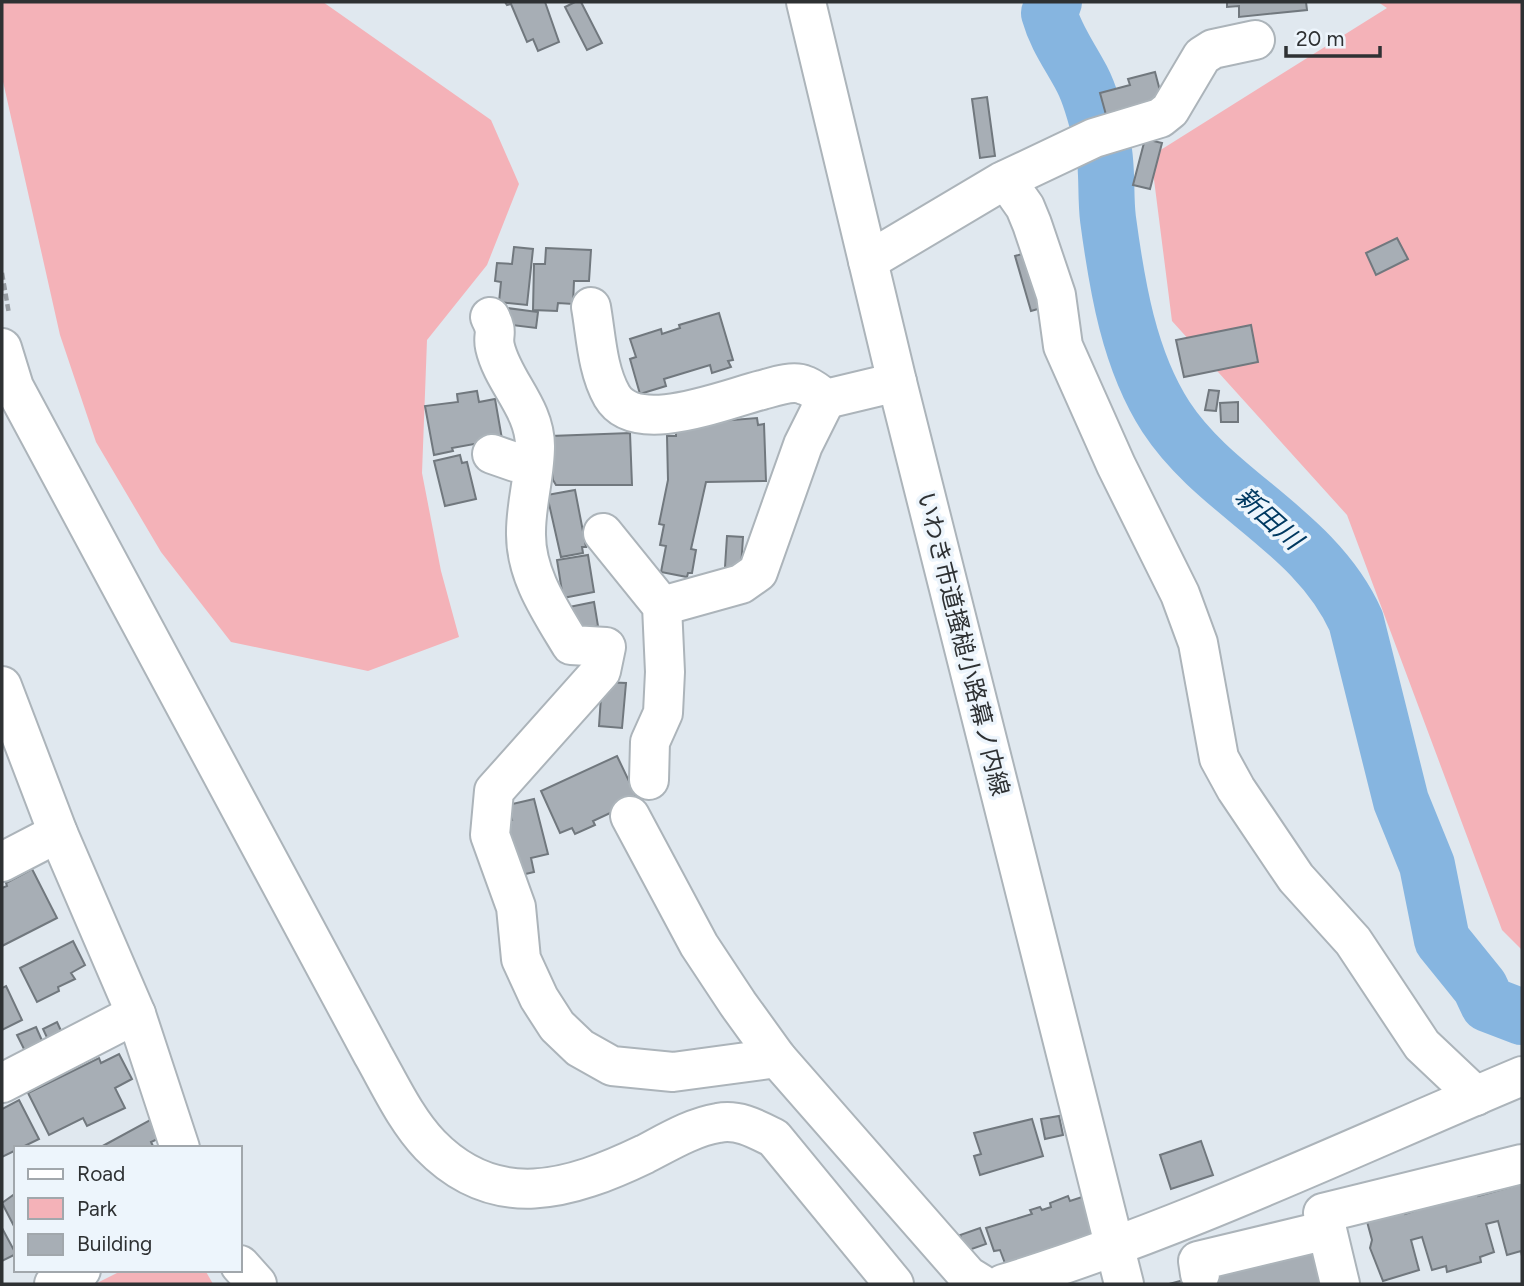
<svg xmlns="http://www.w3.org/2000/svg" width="1524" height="1286" font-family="Figtree,'Noto Sans JP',sans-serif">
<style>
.green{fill:#f4b2b8}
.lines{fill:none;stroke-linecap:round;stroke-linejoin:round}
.river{stroke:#86b5e0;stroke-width:56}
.building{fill:#a7aeb5;stroke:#71787e;stroke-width:2}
.minor-casing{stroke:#acb4ba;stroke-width:42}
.path{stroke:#989ea3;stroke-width:4.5;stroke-dasharray:7 3.5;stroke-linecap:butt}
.minor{stroke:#fff;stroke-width:38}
.labels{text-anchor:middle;stroke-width:7;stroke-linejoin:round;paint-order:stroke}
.street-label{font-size:24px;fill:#2e3133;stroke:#edf5fc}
.water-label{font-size:26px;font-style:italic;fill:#003961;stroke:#edf5fc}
</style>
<rect width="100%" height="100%" fill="#e0e8ef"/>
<g class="green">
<polygon points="2,2 323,2 491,120 519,184 487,265 427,340 422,473 441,571 459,637 368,671 231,642 161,552 96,442 60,335 2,77"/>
<polygon points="1378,2 1522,2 1522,950 1502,930 1347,515 1172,321 1151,156 1387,8"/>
<polygon points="123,1270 205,1270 213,1284 95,1284"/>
</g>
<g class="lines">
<path class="river" d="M 1054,2 L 1049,13 C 1056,38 1070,56 1082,79 C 1092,98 1098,125 1103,145 C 1108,169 1105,195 1108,219 C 1117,286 1129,360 1166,417 C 1217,495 1316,531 1356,621 L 1401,801 L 1427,865 L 1442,940 L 1480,987 L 1488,1004 L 1522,1017"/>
</g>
<g class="building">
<polygon points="505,2 545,2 559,42 538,51 533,39 527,42 511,4 507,5"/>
<polygon points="575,2 581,2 602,43 587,50 565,7"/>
<polygon points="1227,2 1306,2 1307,10 1239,17 1239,6 1227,7"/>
<polygon points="1155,72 1163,102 1108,122 1100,93 1130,85 1128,79"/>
<polygon points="987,97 995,156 980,158 972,99"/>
<polygon points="1145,139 1162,143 1150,189 1133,185"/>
<polygon points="1397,238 1408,259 1376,275 1366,253"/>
<polygon points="514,247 533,249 527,305 499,302 501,282 495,281 497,263 512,264"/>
<polygon points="546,248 591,250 589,281 574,281 573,304 558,303 557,311 533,310 534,264 545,264"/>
<polygon points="1032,251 1048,306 1031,311 1015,256"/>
<polygon points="507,308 538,312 536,328 505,324"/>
<polygon points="719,313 733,360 728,361 731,367 712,373 710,365 664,379 666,386 640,394 630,359 636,357 630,339 661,329 662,334 680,328 679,325"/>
<polygon points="1251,325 1258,362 1184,377 1176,340"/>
<polygon points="1209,390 1219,391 1216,411 1205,410"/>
<polygon points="477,391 479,402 495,399 502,439 452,448 453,451 434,455 425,406 458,402 457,394"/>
<polygon points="1238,402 1238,422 1221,422 1220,403"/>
<polygon points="757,418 758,425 764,424 766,481 706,482 691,549 696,550 692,573 688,573 687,577 661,572 666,546 660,545 664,525 659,524 668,480 667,436 676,436 676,428 695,423"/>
<polygon points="630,433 632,485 556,485 553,480 551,436"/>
<polygon points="460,455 462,463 467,462 476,499 445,506 434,461"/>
<polygon points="575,490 586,547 582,547 583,553 561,557 547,495"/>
<polygon points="727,536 743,537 741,568 725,567"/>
<polygon points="588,555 594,592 563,598 557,560"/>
<polygon points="594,602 598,626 594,627 596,636 574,640 569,607"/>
<polygon points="602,682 626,683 622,728 599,726"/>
<polygon points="617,756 638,800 593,821 595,825 575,834 572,828 560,833 541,791"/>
<polygon points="534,799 548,854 531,858 534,872 513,877 501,823 512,820 508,805"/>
<polygon points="32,869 57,918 2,946 2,888 7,886 6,883"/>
<polygon points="73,941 85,965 71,973 75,979 58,987 59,991 37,1002 20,968"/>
<polygon points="6,986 22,1020 2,1030 2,988"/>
<polygon points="57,1022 63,1035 49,1042 43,1029"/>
<polygon points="36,1027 44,1045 26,1053 17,1035"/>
<polygon points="119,1054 132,1079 115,1088 125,1108 87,1126 83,1118 49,1135 28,1093 99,1058 101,1063"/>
<polygon points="19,1100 39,1139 2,1157 2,1109"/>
<polygon points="1059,1116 1063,1135 1045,1139 1041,1119"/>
<polygon points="152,1119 162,1137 151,1142 154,1148 99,1148"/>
<polygon points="1032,1119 1043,1156 980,1175 974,1156 981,1154 974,1133"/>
<polygon points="1201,1141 1213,1175 1171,1189 1160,1155"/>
<polygon points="1522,1184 1522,1256 1521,1251 1507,1255 1498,1221 1486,1224 1494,1252 1480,1257 1481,1262 1447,1272 1446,1266 1432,1270 1422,1237 1411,1240 1419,1270 1383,1281 1370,1248 1372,1240 1366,1218 1403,1208 1405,1214 1417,1210 1415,1207 1477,1190 1478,1196"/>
<polygon points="16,1193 16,1230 2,1203"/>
<polygon points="1068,1196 1070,1201 1082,1197 1097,1239 1006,1266 1000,1250 994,1251 986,1228 1032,1214 1030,1210 1040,1207 1042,1210 1051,1207 1050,1203"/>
<polygon points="2,1228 16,1254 2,1261"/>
<polygon points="980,1228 986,1244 966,1251 960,1235"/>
<polygon points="1317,1246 1328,1284 1169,1284 1195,1277 1208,1278"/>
</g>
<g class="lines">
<g class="minor-casing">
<g id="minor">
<polyline points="806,2 897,382 1124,1284"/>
<polyline points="1006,180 1025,207 1032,224 1056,295 1063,346 1116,465 1180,594 1198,643 1219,758 1236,789 1296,878 1353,941 1422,1045 1476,1096"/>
<polyline points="868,261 1001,182 1094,138 1160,118 1170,110 1202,56 1213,49 1255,40"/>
<path d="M 591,307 C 596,335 597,370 612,396 C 636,437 725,399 762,390 C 773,387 793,380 804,385 C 812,387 820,395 826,399 L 897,382"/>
<path d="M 490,317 C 499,334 492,334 495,347 C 503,382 535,408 535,446 C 535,475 526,503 526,532 C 525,574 550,610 571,645 L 606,647 L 601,671 L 494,791 L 490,835 L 516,907 L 521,959 L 539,998 L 557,1026 L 580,1048 L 612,1066 L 673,1072 L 777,1058"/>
<path d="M 2,348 L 14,387 L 373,1055 C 390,1085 406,1120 430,1145 C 496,1213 570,1190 645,1154 C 668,1142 693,1127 718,1123 C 739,1119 756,1129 774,1138 L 894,1284"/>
<polyline points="492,454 515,462 533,463"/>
<polyline points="603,533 662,606 665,672 663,713 650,742 649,780"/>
<polyline points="662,606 741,584 758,572 803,445 826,399"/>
<polyline points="2,686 58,833 136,1014 180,1148"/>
<polyline points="630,816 699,945 738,1004 777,1058 968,1276 981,1284"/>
<polyline points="2,862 58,833"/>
<polyline points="2,1083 136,1014"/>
<polyline points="240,1265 257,1284"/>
<polyline points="1200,1274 1198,1261 1327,1230"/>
<polyline points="54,1284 81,1270"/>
<path d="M 1003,1284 C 1182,1229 1350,1148 1522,1076"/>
<polyline points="1340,1284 1323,1213 1522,1164"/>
</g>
</g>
<polyline class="path" points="2,273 9,314"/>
<use href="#minor" class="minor"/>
</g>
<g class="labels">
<g class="street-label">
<text transform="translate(963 644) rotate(76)" y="8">いわき市道搔槌小路幕ノ内線</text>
</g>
<g class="water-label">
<text transform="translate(1269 518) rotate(42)" y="9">新田川</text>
</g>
</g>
<rect width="1524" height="1286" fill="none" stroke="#2e3133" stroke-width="7"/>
<rect x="14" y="1146" width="228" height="126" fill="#edf5fc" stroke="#a1a7ac" stroke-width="2"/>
<rect x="28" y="1169" width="35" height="10" fill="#ffffff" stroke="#a1a7ac" stroke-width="2"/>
<text x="77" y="1181" font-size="21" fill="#2e3133">Road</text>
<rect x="28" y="1198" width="35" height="21" fill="#f4b2b8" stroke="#a1a7ac" stroke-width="2"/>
<text x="77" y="1216" font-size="21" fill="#2e3133">Park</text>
<rect x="28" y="1234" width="35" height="21" fill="#a7aeb5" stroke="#a1a7ac" stroke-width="2"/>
<text x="77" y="1251" font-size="21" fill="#2e3133">Building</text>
<path d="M1286 46v10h94v-10" fill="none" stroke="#2e3133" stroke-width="3.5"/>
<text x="1296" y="46" font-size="21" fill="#2e3133" stroke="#edf5fc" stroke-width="5" paint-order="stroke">20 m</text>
</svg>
